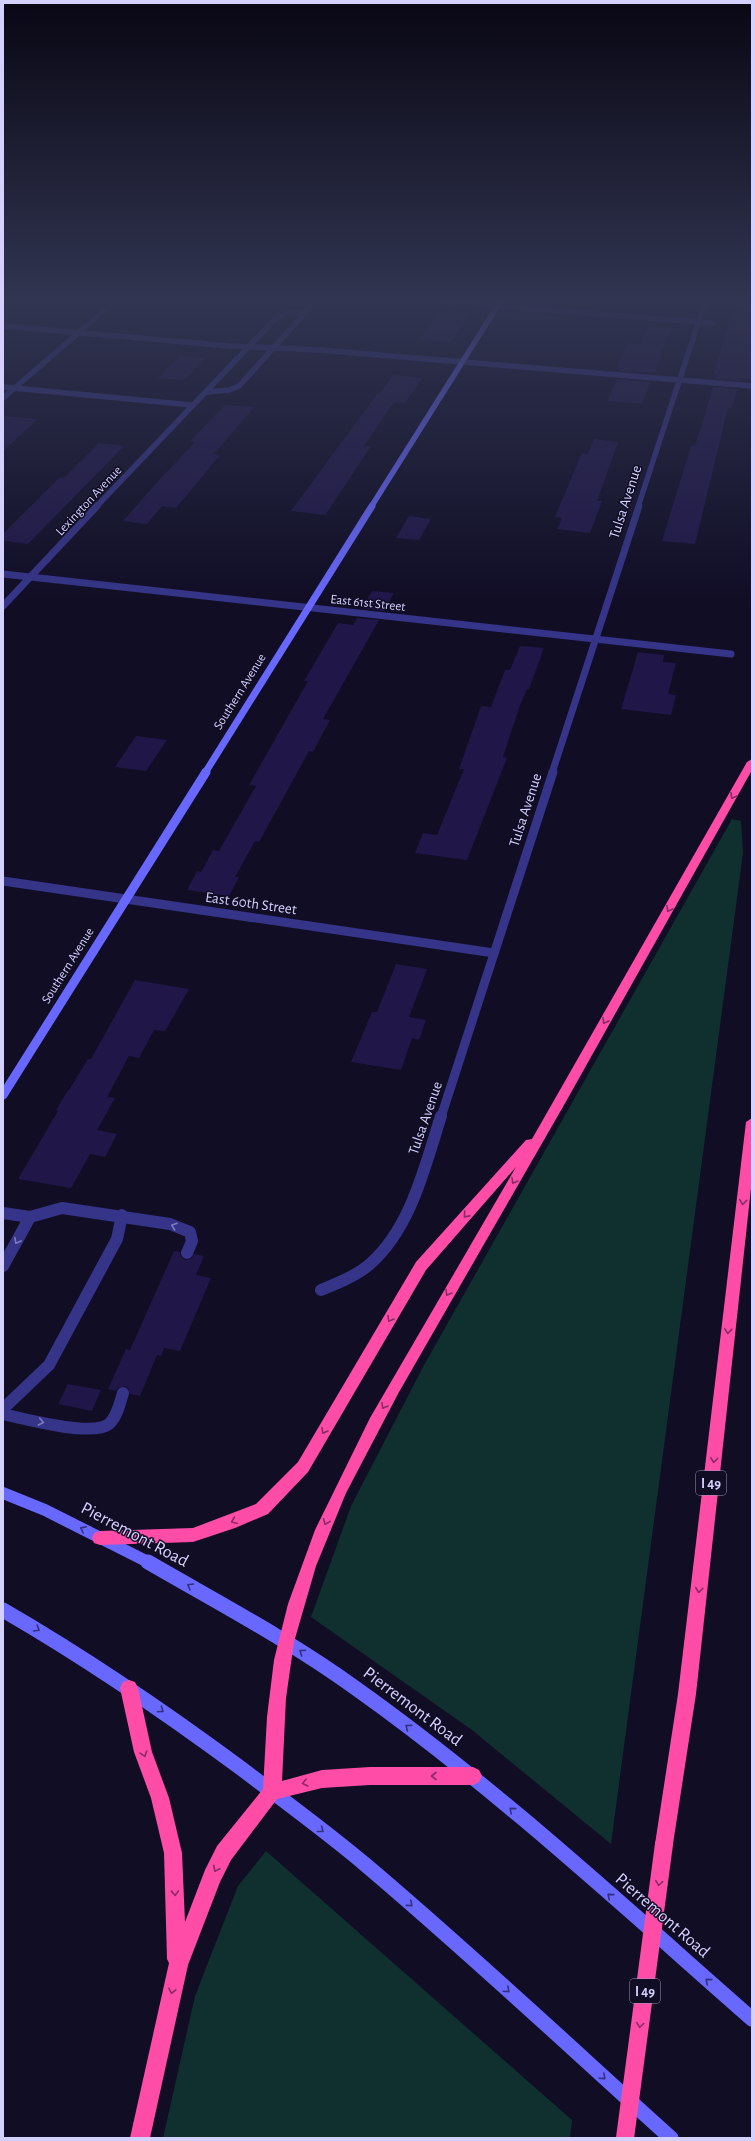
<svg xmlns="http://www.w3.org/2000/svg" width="755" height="2141" font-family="'Alegreya Sans',sans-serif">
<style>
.green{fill:#0f302e}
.building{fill:#201748}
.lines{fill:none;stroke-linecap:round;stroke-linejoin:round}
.lane{stroke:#353488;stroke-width:12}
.street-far3{stroke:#353488;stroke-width:5.5}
.street-far2{stroke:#353488;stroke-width:7}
.street-far1{stroke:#353488;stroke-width:9}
.street{stroke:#353488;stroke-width:12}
.secondary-far4{stroke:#6868ff;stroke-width:5.5}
.secondary-far3{stroke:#6868ff;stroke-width:7}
.secondary-far2{stroke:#6868ff;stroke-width:9}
.secondary-far1{stroke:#6868ff;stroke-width:12}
.secondary{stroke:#6868ff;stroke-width:15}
.highway{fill:#ff4ca6;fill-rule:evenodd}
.highway-bridge{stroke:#ff4ca6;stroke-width:18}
.oneway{stroke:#882c66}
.oneway2{stroke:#7d7bbe}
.oneway3{stroke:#33317c}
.labels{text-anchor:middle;stroke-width:3;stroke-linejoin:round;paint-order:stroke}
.far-street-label{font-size:13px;fill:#d5d1ff;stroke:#100d25}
.shield{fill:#100d25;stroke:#9a96be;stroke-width:1}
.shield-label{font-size:14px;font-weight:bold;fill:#d5d1ff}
.street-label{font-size:15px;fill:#d5d1ff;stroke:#100d25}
.near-street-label{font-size:18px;fill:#d5d1ff;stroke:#100d25}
</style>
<rect width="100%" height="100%" fill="#100d25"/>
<g class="green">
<polygon points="732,819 741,821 743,853 611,1844 472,1730 311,1617 351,1506 423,1367"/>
<polygon points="266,1851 572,2120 570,2138 163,2138 195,1996 238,1886"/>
</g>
<g class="building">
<polygon points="504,302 558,302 556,307"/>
<polygon points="735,302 752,302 752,379 740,378 739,381 716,379 717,375 714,374"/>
<polygon points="440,310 470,312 451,342 419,340"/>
<polygon points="499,311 551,315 548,322 495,318"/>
<polygon points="648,326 671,328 655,372 653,373 620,371 621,369 617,368 628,343 641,344"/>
<polygon points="180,356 205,358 184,380 158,378"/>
<polygon points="393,375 422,378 405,403 394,402 364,446 371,446 325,515 291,511 377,394 380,394"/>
<polygon points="617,379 650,382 642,404 608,401"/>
<polygon points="713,387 737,389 732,409 728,408 695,544 662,541 691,446 695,446"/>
<polygon points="225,405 254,407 214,454 220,455 176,508 162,506 147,524 123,521 160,479 195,442 190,441"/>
<polygon points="3,416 38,419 3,451"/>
<polygon points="594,439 618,442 597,501 602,501 590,533 557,529 562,518 555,517 582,453 588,454"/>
<polygon points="99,443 124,446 28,544 3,541 3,534 60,477 64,478"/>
<polygon points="409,516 431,519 419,540 396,538"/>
<polygon points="372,591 394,593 384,611 362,608"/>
<polygon points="357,618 379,620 323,719 330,720 313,752 309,751 259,842 255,841 235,877 239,877 229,896 187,890 197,871 201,872 213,850 219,851 256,786 249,785 308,681 304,681 338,623 353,625"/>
<polygon points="520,646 544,648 529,689 527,689 519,708 503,757 507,758 467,860 415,853 423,833 437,835 464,769 459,769 481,706 491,707 505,670 510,670"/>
<polygon points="638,652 664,655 663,662 676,663 668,694 676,695 671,715 621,709"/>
<polygon points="136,736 167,740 146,771 115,767"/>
<polygon points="396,964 427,969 409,1017 426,1020 419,1040 412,1038 401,1070 351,1062 372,1012 377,1012"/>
<polygon points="135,980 189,989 165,1031 154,1030 139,1058 129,1056 107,1097 115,1098 97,1130 117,1134 105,1157 90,1154 71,1188 18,1179 58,1111 56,1110 68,1090 69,1090 88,1059 91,1059"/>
<polygon points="174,1251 180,1252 181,1257 185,1260 191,1259 194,1254 204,1256 196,1275 211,1278 180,1351 164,1348 161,1356 157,1355 140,1396 130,1394 128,1388 125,1386 118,1388 116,1391 108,1389 126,1349 130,1350"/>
<polygon points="68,1384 101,1390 92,1411 58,1404"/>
</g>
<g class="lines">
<g class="lane">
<polyline points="3,1213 30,1217 62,1208 170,1224 190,1232 192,1241 187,1253"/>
<polyline points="3,1266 30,1217"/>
<polyline points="3,1409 49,1365 117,1239 122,1215"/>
<path d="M 3,1414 C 24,1419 93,1437 109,1424 C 117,1417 120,1403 123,1393"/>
</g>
<g class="street-far3">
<polyline points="440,302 713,323"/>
<polyline points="3,326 230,346 319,350 752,386"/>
<polyline points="3,387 192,405"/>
<polyline points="206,392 229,390 239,386 315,302"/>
<polyline points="3,398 114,302"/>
<polyline points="96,507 276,318 286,313 306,312"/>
<polyline points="638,507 705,302"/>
</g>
<g class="street-far2">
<polyline points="3,574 731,654"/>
<polyline points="3,606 97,506"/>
<polyline points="552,773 639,506"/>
</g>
<g class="street-far1">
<polyline points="3,881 494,953"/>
<polyline points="441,1117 553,772"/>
</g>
<path class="street" d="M 321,1290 C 338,1283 356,1276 370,1264 C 411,1228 425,1166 441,1116"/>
<polyline class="secondary-far4" points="371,507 500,302"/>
<polyline class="secondary-far3" points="205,773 372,506"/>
<polyline class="secondary-far2" points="3,1095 206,772"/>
<polyline class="secondary-far1" points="3,1493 45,1510 150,1563"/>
<g class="secondary">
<path d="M 148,1562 C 217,1602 289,1640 354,1687 C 495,1787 622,1905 752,2019"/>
<path d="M 3,1610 C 86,1658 165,1712 242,1769 C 284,1801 327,1832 367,1866 C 471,1954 570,2047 671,2138"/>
</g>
<g class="highway">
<polygon points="752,759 752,770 564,1105 399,1392 346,1493 316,1566 294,1642 286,1698 282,1781 322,1770 370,1767 473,1767 479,1770 482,1776 479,1782 473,1785 370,1785 322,1788 277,1799 231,1860 220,1882 188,1965 150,2138 130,2138 169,1963 167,1959 164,1853 151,1798 134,1752 120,1688 123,1682 129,1680 135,1682 138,1688 152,1752 169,1798 182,1853 185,1922 205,1870 217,1846 263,1789 267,1717 274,1660 288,1604 315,1530 370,1418 516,1167 426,1270 308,1472 268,1514 235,1528 193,1542 100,1545 94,1543 92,1538 94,1533 100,1531 193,1528 256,1504 298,1462 416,1262 526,1140 532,1139 747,762"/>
<polygon points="752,1118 752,1179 696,1694 673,1844 670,1850 664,1853 658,1850 655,1844 678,1694 746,1122"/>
</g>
<polyline class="highway-bridge" points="625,2138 664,1844"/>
</g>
<defs><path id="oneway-chevron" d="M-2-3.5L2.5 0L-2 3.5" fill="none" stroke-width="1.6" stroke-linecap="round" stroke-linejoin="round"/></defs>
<g class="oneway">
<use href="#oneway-chevron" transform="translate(733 796) rotate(120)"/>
<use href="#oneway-chevron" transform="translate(669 909) rotate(120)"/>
<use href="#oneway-chevron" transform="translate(605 1021) rotate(120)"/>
<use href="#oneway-chevron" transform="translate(514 1181) rotate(120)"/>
<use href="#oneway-chevron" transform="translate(743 1202) rotate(96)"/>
<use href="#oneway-chevron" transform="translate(466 1215) rotate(132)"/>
<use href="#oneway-chevron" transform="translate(448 1293) rotate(120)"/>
<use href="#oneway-chevron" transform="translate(390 1319) rotate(120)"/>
<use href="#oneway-chevron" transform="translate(728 1331) rotate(96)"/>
<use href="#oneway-chevron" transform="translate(384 1406) rotate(119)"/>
<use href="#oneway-chevron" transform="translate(324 1431) rotate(120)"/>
<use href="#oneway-chevron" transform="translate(714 1460) rotate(96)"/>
<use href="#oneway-chevron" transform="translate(234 1521) rotate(157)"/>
<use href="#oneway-chevron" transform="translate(326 1522) rotate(112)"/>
<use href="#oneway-chevron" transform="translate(699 1590) rotate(97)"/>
<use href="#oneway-chevron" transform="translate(144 1754) rotate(72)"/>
<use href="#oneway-chevron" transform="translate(434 1776) rotate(180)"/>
<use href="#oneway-chevron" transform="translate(305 1783) rotate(166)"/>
<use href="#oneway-chevron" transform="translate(216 1869) rotate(117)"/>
<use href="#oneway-chevron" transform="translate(659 1883) rotate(98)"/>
<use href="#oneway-chevron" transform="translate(175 1893) rotate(88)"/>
<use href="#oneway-chevron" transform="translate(172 1991) rotate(102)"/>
<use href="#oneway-chevron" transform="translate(640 2025) rotate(98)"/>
</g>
<g class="oneway2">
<use href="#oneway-chevron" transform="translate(174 1226) rotate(-161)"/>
<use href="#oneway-chevron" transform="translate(17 1241) rotate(119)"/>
<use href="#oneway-chevron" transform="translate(41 1422) rotate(12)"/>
</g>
<g class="oneway3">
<use href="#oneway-chevron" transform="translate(83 1529) rotate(-154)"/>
<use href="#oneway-chevron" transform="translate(190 1586) rotate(-150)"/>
<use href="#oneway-chevron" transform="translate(37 1629) rotate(31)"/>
<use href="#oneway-chevron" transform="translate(302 1652) rotate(-146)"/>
<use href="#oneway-chevron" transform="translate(161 1710) rotate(34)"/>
<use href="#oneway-chevron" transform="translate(408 1727) rotate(-143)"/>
<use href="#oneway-chevron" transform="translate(512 1810) rotate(-139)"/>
<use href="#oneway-chevron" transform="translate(321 1830) rotate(38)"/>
<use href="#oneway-chevron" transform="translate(610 1896) rotate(-139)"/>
<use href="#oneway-chevron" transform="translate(410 1904) rotate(40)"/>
<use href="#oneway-chevron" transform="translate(708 1981) rotate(-139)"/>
<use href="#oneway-chevron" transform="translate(507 1990) rotate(42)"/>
<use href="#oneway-chevron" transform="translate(603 2077) rotate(42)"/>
</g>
<linearGradient id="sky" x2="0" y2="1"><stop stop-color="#090714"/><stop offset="0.5" stop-color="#313551"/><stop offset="1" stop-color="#313551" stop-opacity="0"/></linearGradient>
<rect width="755" height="602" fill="url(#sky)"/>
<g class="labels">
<g class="far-street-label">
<text transform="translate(88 500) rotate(-47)" y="5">Lexington Avenue</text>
<text transform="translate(368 602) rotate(6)" y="5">East 61st Street</text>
<text transform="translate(239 691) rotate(-58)" y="5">Southern Avenue</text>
<text transform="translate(67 965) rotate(-58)" y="5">Southern Avenue</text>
</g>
<g class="shield">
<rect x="696" y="1471" width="30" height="24" rx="3"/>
<rect x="630" y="1979" width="30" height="24" rx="3"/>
</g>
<g class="shield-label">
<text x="711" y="1488">I 49</text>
<text x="645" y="1996">I 49</text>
</g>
<g class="street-label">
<text transform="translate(625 502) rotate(-72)" y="5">Tulsa Avenue</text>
<text transform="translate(525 810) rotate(-72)" y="5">Tulsa Avenue</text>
<text transform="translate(251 903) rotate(8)" y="5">East 60th Street</text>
<text transform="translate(425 1118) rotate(-71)" y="5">Tulsa Avenue</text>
</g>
<g class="near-street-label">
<text transform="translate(135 1534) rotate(28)" y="6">Pierremont Road</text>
<text transform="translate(413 1706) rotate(37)" y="6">Pierremont Road</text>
<text transform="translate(663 1915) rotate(41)" y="6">Pierremont Road</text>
</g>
</g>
<rect width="755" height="2141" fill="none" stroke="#d5d1ff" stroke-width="8"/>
</svg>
